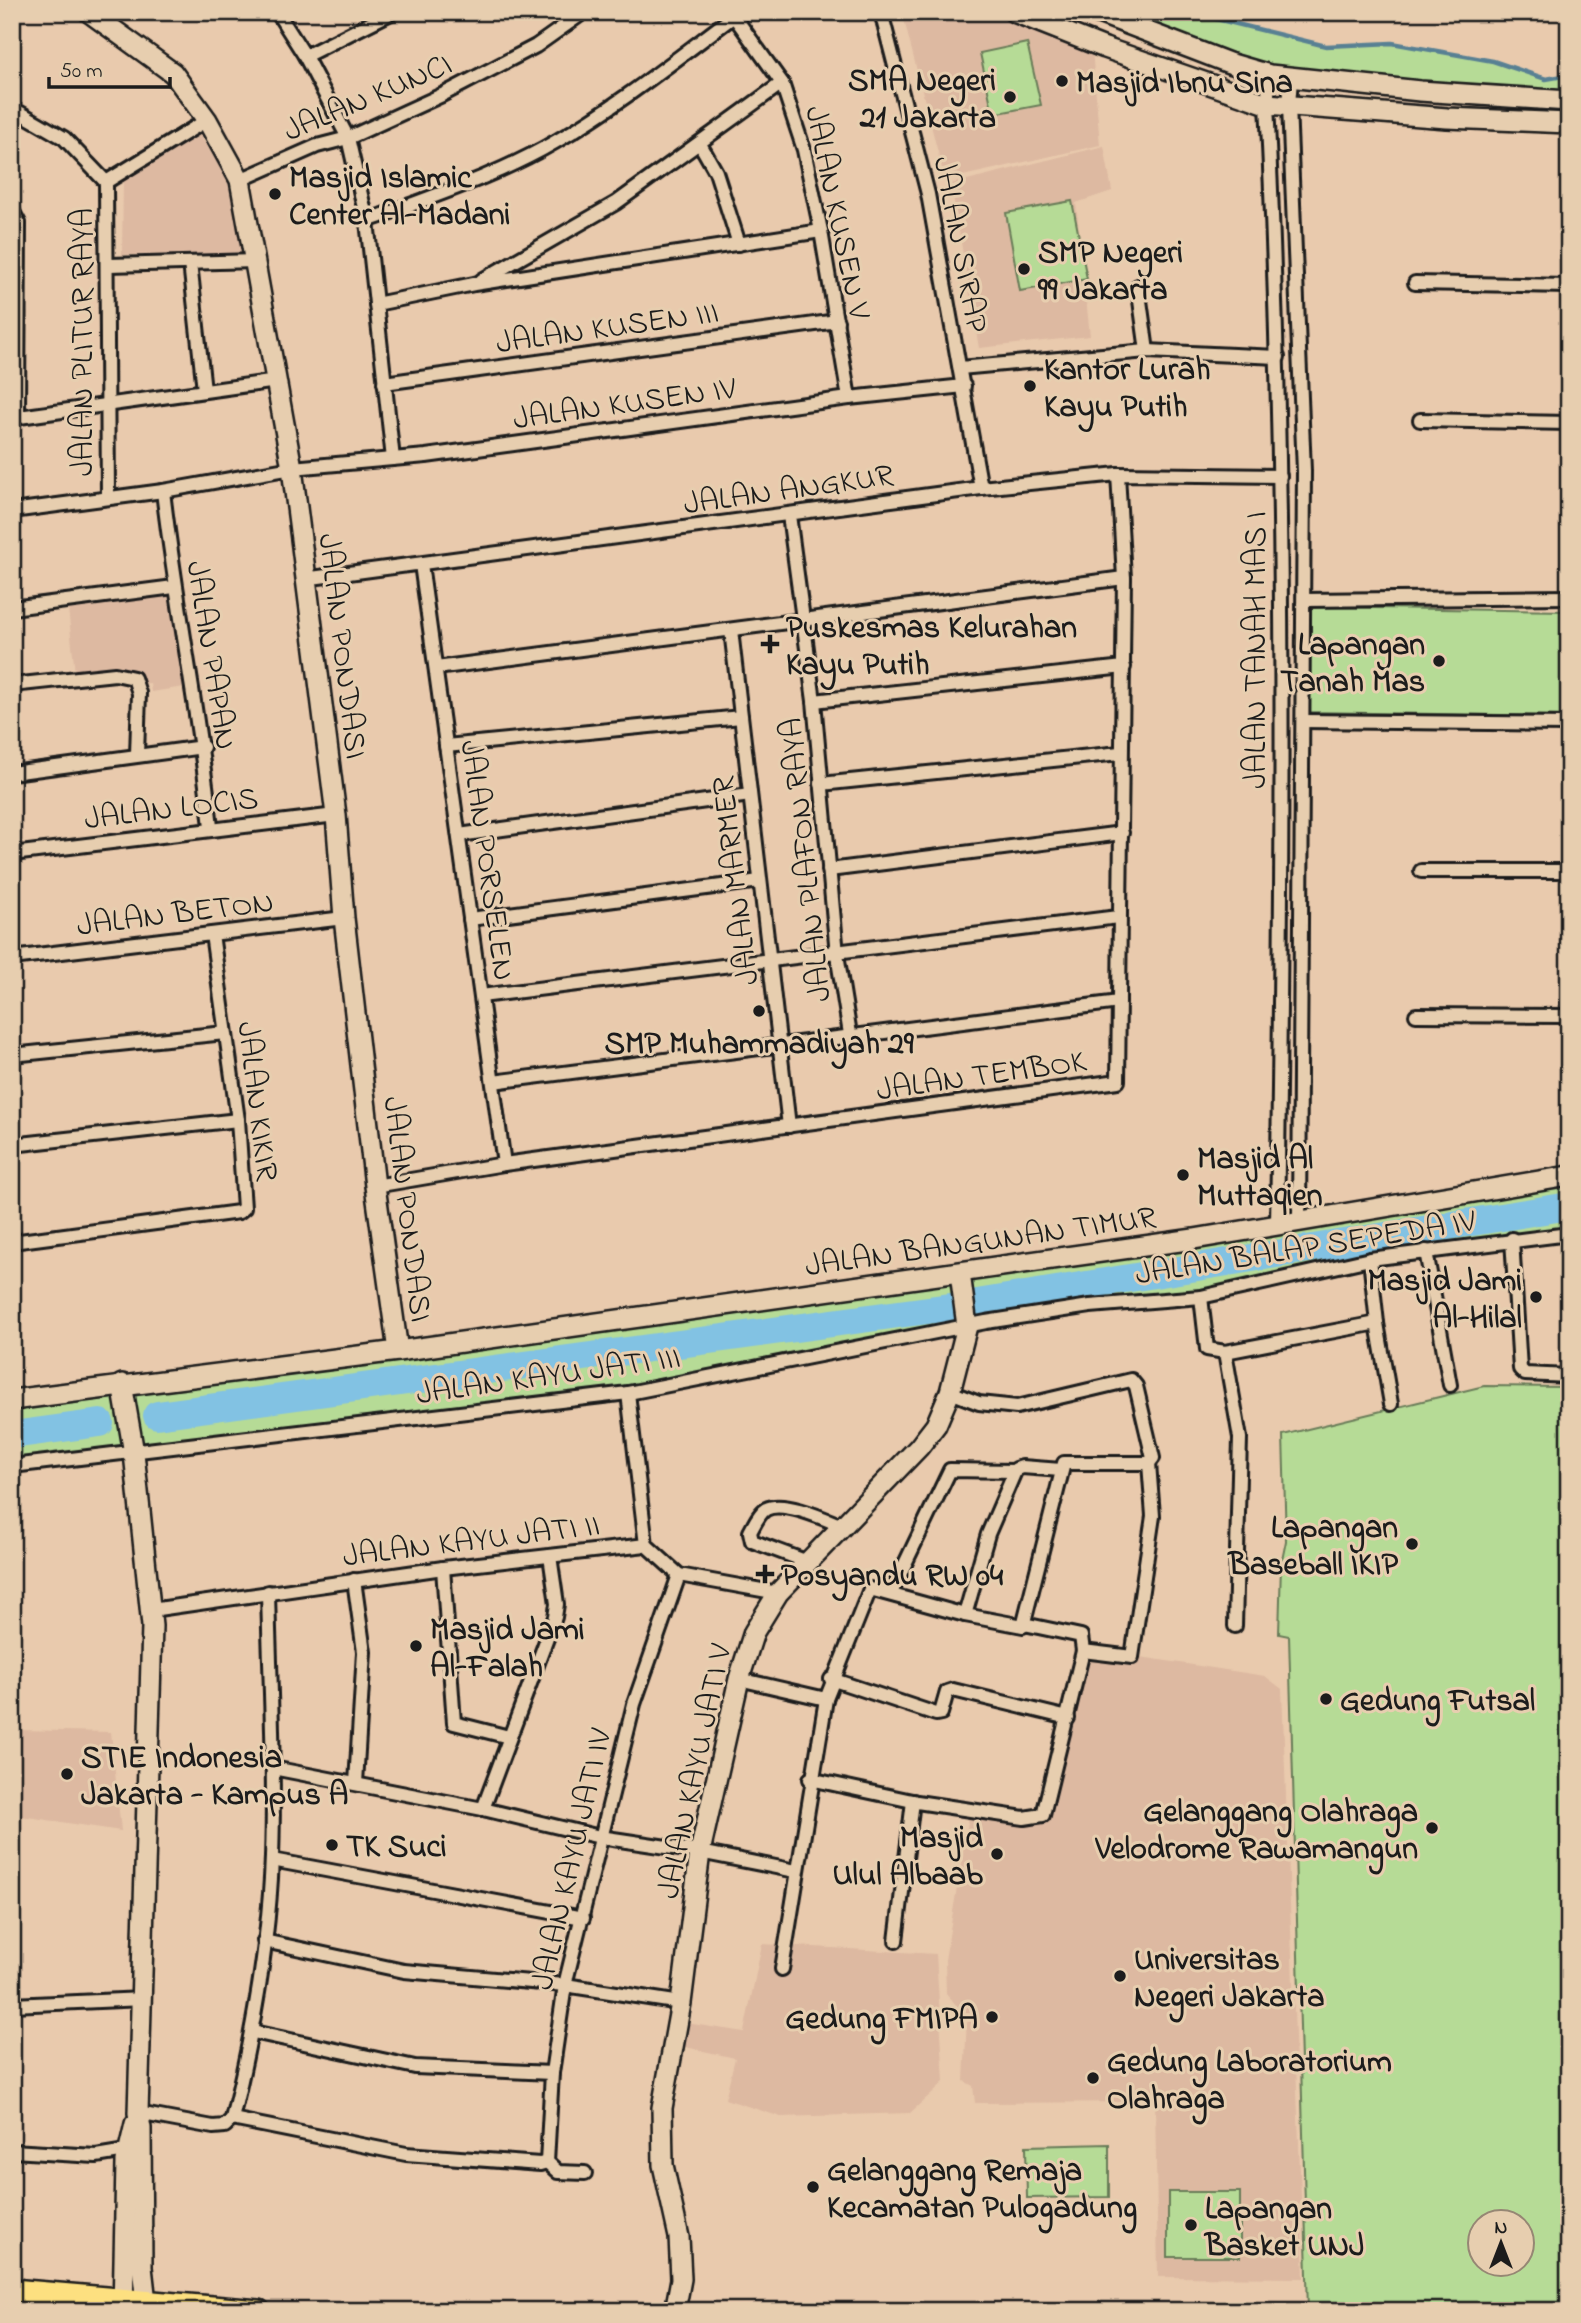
<svg xmlns="http://www.w3.org/2000/svg" width="1581" height="2323" font-family="'Indie Flower',sans-serif">
<style>
.built{fill:#ddb9a1}
.green{fill:#b6db96;stroke:#697c59;stroke-width:2;fill-rule:evenodd}
.lines{fill:none;stroke-linecap:round;stroke-linejoin:round}
.stream{stroke:#598093;stroke-width:4.5}
.river{stroke:#82c2e3;stroke-width:28}
.street-casing{stroke:#1c1c1c;stroke-width:18}
.secondary-casing{stroke:#1c1c1c;stroke-width:24}
.primary-casing{stroke:#1c1c1c;stroke-width:26}
.street{stroke:#e7ceaf;stroke-width:12}
.secondary{stroke:#e7ceaf;stroke-width:19}
.primary{stroke:#fde080;stroke-width:21}
.poi-dot{fill:#1c1c1c;stroke:#e7ceaf;stroke-width:2.5}
.labels{text-anchor:middle;stroke-width:6;stroke-linejoin:round;paint-order:stroke}
.poi-label{font-size:32px;font-weight:bold;fill:#1c1c1c;stroke:#e7ceaf;text-anchor:start}
.street-label{font-size:32px;fill:#1c1c1c;stroke:#e7ceaf}
</style>
<rect width="100%" height="100%" fill="#e9caad"/>
<filter id="ink" filterUnits="userSpaceOnUse"><feTurbulence type="fractalNoise" baseFrequency=".0143" numOctaves="2"/><feDisplacementMap in="SourceGraphic" scale="14" xChannelSelector="R" yChannelSelector="G"/><feConvolveMatrix kernelMatrix="1 2 1 2 8 2 1 2 1" color-interpolation-filters="sRGB"/></filter>
<g filter="url(#ink)">
<g class="built">
<polygon points="902,12 992,12 1092,49 1100,145 945,180"/>
<polygon points="200,135 235,192 244,254 122,255 123,181"/>
<polygon points="1104,146 1112,191 1076,203 1090,336 979,348 951,184"/>
<polygon points="176,584 191,686 151,692 150,683 140,684 138,669 75,673 67,599"/>
<polygon points="1088,1649 1265,1676 1282,1689 1304,2278 1158,2277 1155,2102 975,2103 973,2086 964,2081 967,2018 946,1993 945,1960 970,1809 1045,1821"/>
<polygon points="16,1730 111,1732 121,1831 21,1816"/>
<polygon points="762,1944 936,1954 944,2082 910,2113 781,2117 725,2099 735,2058 681,2046 686,2023 744,2032"/>
</g>
<g class="green">
<polygon points="1098,12 1189,12 1326,46 1392,43 1493,61 1546,79 1569,75 1569,101 1291,79"/>
<polygon points="1027,43 1041,105 993,114 980,53"/>
<polygon points="1072,201 1087,279 1020,291 1006,213"/>
<polygon points="1310,607 1569,611 1569,716 1308,712"/>
<polygon points="1569,1175 1569,1234 1426,1251 1201,1297 1090,1306 628,1393 12,1466 12,1400 538,1331"/>
<path d="M 1484,1386 L 1569,1387 L 1569,2311 L 1308,2311 L 1289,1636 L 1279,1634 L 1281,1565 L 1286,1541 L 1283,1435 ZM 1480,2222 L 1522,2222 L 1522,2264 L 1480,2264 Z"/>
<polygon points="1109,2144 1109,2197 1027,2198 1026,2146"/>
<rect x="1168" y="2192" width="72" height="65"/>
</g>
<g class="lines">
<polyline class="stream" points="1188,12 1326,46 1392,43 1493,61 1546,79 1569,75"/>
<g class="river">
<polyline points="157,1415 965,1305 1569,1206"/>
<polyline points="12,1435 100,1423"/>
</g>
<g class="street-casing">
<g id="street">
<polyline points="277,12 305,56 348,138 367,221 393,459"/>
<polyline points="731,12 782,83 804,150 821,231 849,398"/>
<polyline points="881,12 928,194 981,488"/>
<polyline points="305,56 393,12"/>
<path d="M 1270,75 L 1267,104 C 1286,477 1283,852 1277,1226"/>
<polyline points="1291,79 1289,105 1304,471 1299,1223"/>
<polyline points="12,108 64,138 106,182 108,498"/>
<polyline points="700,144 716,172 739,244"/>
<polyline points="240,180 317,146 348,138 442,95 536,46 584,12"/>
<polyline points="106,182 207,120"/>
<polyline points="12,210 19,223 18,418"/>
<path d="M 367,221 C 430,197 497,176 555,142 C 618,106 675,60 734,16"/>
<polyline points="190,263 204,390"/>
<polyline points="109,265 256,261"/>
<polyline points="482,280 616,203 782,83"/>
<polyline points="1415,283 1569,286"/>
<polyline points="1138,286 1147,351"/>
<polyline points="376,304 474,284 821,231"/>
<polyline points="960,368 1147,351 1278,357"/>
<polyline points="384,383 837,321"/>
<polyline points="12,418 277,381"/>
<polyline points="1420,420 1569,423"/>
<path d="M 163,491 C 176,604 199,714 211,827"/>
<polyline points="12,511 163,491 292,468 426,456 849,398 964,386"/>
<polyline points="789,515 814,701 837,954 850,1034"/>
<polyline points="421,564 504,1164"/>
<polyline points="304,579 981,488 1118,474 1280,476"/>
<polyline points="1304,600 1569,597"/>
<polyline points="12,608 174,587"/>
<polyline points="731,630 789,1126"/>
<polyline points="436,668 1124,578"/>
<polyline points="12,685 115,674 134,678 139,693 137,755"/>
<polyline points="814,701 1124,667"/>
<polyline points="1303,721 1569,724"/>
<polyline points="446,746 741,717"/>
<polyline points="12,773 203,747"/>
<polyline points="821,784 1120,753"/>
<polyline points="459,835 750,795"/>
<polyline points="12,854 336,815"/>
<polyline points="829,870 1122,833"/>
<polyline points="1421,871 1569,871"/>
<polyline points="470,919 760,881"/>
<polyline points="12,958 344,918"/>
<polyline points="481,996 1118,917"/>
<polyline points="1416,1015 1569,1016"/>
<polyline points="12,1055 225,1033"/>
<polyline points="493,1082 1119,1002"/>
<polyline points="12,1145 238,1120"/>
<polyline points="375,1186 504,1164 1118,1081 1124,578 1118,474"/>
<polyline points="1512,1239 1520,1369 1525,1374 1569,1376"/>
<polyline points="12,1242 239,1212 244,1208 238,1120 212,934"/>
<polyline points="1426,1251 1450,1385"/>
<polyline points="1370,1259 1377,1323 1391,1404"/>
<polyline points="1201,1297 1207,1349 1225,1352 1240,1438 1235,1626"/>
<polyline points="1225,1352 1377,1323"/>
<polyline points="12,1466 628,1393 986,1322 1090,1306 1201,1297 1370,1259 1569,1234"/>
<polyline points="646,1545 679,1575 778,1593"/>
<path d="M 808,1562 L 752,1541 L 750,1532 C 754,1525 759,1513 766,1509 C 784,1500 825,1519 842,1526"/>
<polyline points="443,1568 454,1723 509,1737"/>
<polyline points="354,1580 364,1652 356,1783"/>
<polyline points="891,1593 950,1470 1015,1471"/>
<polyline points="151,1610 443,1568 646,1545 628,1393"/>
<polyline points="965,1615 988,1534 1016,1469 1022,1467 1061,1470"/>
<polyline points="1024,1624 1081,1636 1083,1651 1132,1657 1153,1516 1149,1463"/>
<polyline points="739,1679 826,1699 870,1589 965,1615 1023,1626 1064,1463 1149,1463 1153,1458 1136,1386 1131,1380 1017,1407 979,1403 950,1392"/>
<polyline points="831,1679 936,1714 941,1713 947,1692 953,1690 1068,1718"/>
<polyline points="273,1768 483,1809 600,1837 700,1852 796,1871"/>
<polyline points="810,1779 917,1802 1024,1818 1043,1815 1083,1651"/>
<polyline points="483,1809 555,1617 557,1604 550,1556"/>
<polyline points="272,1860 583,1918"/>
<polyline points="264,1941 404,1971 565,1985 681,2003"/>
<polyline points="896,1941 913,1801"/>
<polyline points="782,1969 826,1699"/>
<polyline points="12,2005 143,1999"/>
<polyline points="253,2032 415,2067 552,2073"/>
<path d="M 138,2113 L 213,2127 L 225,2126 L 232,2119 C 253,2033 269,1945 272,1857 C 275,1768 270,1680 268,1592"/>
<polyline points="232,2119 406,2154 540,2164 547,2162"/>
<polyline points="12,2151 96,2156 126,2151"/>
<polyline points="547,2162 552,2073 565,1985 634,1704 679,1575"/>
<polyline points="547,2162 558,2172 585,2173"/>
</g>
</g>
<g class="secondary-casing">
<g id="secondary">
<polyline points="89,12 173,73 207,120 240,180 292,468 336,815 344,918 375,1186 398,1351"/>
<polyline points="1014,12 1105,48 1267,104 1447,118 1569,123"/>
<polyline points="1096,12 1229,63 1270,75 1420,91 1569,101"/>
<polyline points="122,1384 134,1453 152,1626 138,2113 141,2128 142,2267 147,2311"/>
<polyline points="12,1400 398,1351 1194,1239 1569,1176"/>
<polyline points="123,2311 126,2162 135,2124"/>
<polyline points="675,2311 681,2279 679,2237 663,2165 662,2108 681,2003 700,1852 739,1679 754,1632 778,1593 919,1447 936,1425 950,1392 967,1326 960,1273"/>
</g>
</g>
<g class="primary-casing">
<polyline id="primary" points="12,2290 259,2311"/>
</g>
<use href="#street" class="street"/>
<use href="#secondary" class="secondary"/>
<use href="#primary" class="primary"/>
</g>
</g>
<g class="poi-dot">
<circle cx="1062" cy="81" r="7"/>
<circle cx="1010" cy="97" r="7"/>
<circle cx="275" cy="194" r="7"/>
<circle cx="1024" cy="269" r="7"/>
<circle cx="1030" cy="386" r="7"/>
<path d="M766.5 633.5h7v7h7v7h-7v7h-7v-7h-7v-7h7z"/>
<circle cx="1439" cy="661" r="7"/>
<circle cx="759" cy="1011" r="7"/>
<circle cx="1183" cy="1175" r="7"/>
<circle cx="1536" cy="1297" r="7"/>
<circle cx="1412" cy="1544" r="7"/>
<path d="M761.5 1563.5h7v7h7v7h-7v7h-7v-7h-7v-7h7z"/>
<circle cx="416" cy="1646" r="7"/>
<circle cx="1326" cy="1699" r="7"/>
<circle cx="67" cy="1774" r="7"/>
<circle cx="1432" cy="1828" r="7"/>
<circle cx="332" cy="1845" r="7"/>
<circle cx="997" cy="1854" r="7"/>
<circle cx="1120" cy="1976" r="7"/>
<circle cx="992" cy="2017" r="7"/>
<circle cx="1093" cy="2078" r="7"/>
<circle cx="813" cy="2187" r="7"/>
<circle cx="1191" cy="2225" r="7"/>
</g>
<g class="labels">
<g class="poi-label">
<text x="996" y="90" text-anchor="end">SMA Negeri<tspan x="996" dy="37">21 Jakarta</tspan></text>
<text x="1076" y="92">Masjid Ibnu Sina</text>
<text x="289" y="187">Masjid Islamic<tspan x="289" dy="37">Center Al-Madani</tspan></text>
<text x="1038" y="262">SMP Negeri<tspan x="1038" dy="37">99 Jakarta</tspan></text>
<text x="1044" y="379">Kantor Lurah<tspan x="1044" dy="37">Kayu Putih</tspan></text>
<text x="786" y="637">Puskesmas Kelurahan<tspan x="786" dy="37">Kayu Putih</tspan></text>
<text x="1425" y="654" text-anchor="end">Lapangan<tspan x="1425" dy="37">Tanah Mas</tspan></text>
<text x="759" y="1053" text-anchor="middle">SMP Muhammadiyah 29</text>
<text x="1197" y="1168">Masjid Al<tspan x="1197" dy="37">Muttaqien</tspan></text>
<text x="1522" y="1290" text-anchor="end">Masjid Jami<tspan x="1522" dy="37">Al-Hilal</tspan></text>
<text x="1398" y="1537" text-anchor="end">Lapangan<tspan x="1398" dy="37">Baseball IKIP</tspan></text>
<text x="781" y="1585">Posyandu RW 04</text>
<text x="430" y="1639">Masjid Jami<tspan x="430" dy="37">Al-Falah</tspan></text>
<text x="1340" y="1710">Gedung Futsal</text>
<text x="81" y="1767">STIE Indonesia<tspan x="81" dy="37">Jakarta - Kampus A</tspan></text>
<text x="1418" y="1821" text-anchor="end">Gelanggang Olahraga<tspan x="1418" dy="37">Velodrome Rawamangun</tspan></text>
<text x="983" y="1847" text-anchor="end">Masjid<tspan x="983" dy="37">Ulul Albaab</tspan></text>
<text x="346" y="1856">TK Suci</text>
<text x="1134" y="1969">Universitas<tspan x="1134" dy="37">Negeri Jakarta</tspan></text>
<text x="978" y="2028" text-anchor="end">Gedung FMIPA</text>
<text x="1107" y="2071">Gedung Laboratorium<tspan x="1107" dy="37">Olahraga</tspan></text>
<text x="827" y="2180">Gelanggang Remaja<tspan x="827" dy="37">Kecamatan Pulogadung</tspan></text>
<text x="1205" y="2218">Lapangan<tspan x="1205" dy="37">Basket UNJ</tspan></text>
</g>
<g class="street-label">
<text transform="translate(367 96) rotate(-23)" y="11">JALAN KUNCI</text>
<text transform="translate(839 212) rotate(78)" y="11">JALAN KUSEN V</text>
<text transform="translate(962 244) rotate(79)" y="11">JALAN SIRAP</text>
<text transform="translate(607 326) rotate(-8)" y="11">JALAN KUSEN III</text>
<text transform="translate(81 342) rotate(-90)" y="11">JALAN PLITUR RAYA</text>
<text transform="translate(624 402) rotate(-8)" y="11">JALAN KUSEN IV</text>
<text transform="translate(788 488) rotate(-8)" y="11">JALAN ANGKUR</text>
<text transform="translate(344 646) rotate(83)" y="11">JALAN PONDASI</text>
<text transform="translate(1254 650) rotate(-90)" y="11">JALAN TANAH MAS I</text>
<text transform="translate(213 655) rotate(81)" y="11">JALAN PAPAN</text>
<text transform="translate(171 807) rotate(-7)" y="11">JALAN LOCIS</text>
<text transform="translate(489 860) rotate(82)" y="11">JALAN PORSELEN</text>
<text transform="translate(804 860) rotate(-96)" y="11">JALAN PLAFON RAYA</text>
<text transform="translate(734 881) rotate(-97)" y="11">JALAN MARMER</text>
<text transform="translate(175 912) rotate(-7)" y="11">JALAN BETON</text>
<text transform="translate(981 1074) rotate(-8)" y="11">JALAN TEMBOK</text>
<text transform="translate(259 1101) rotate(83)" y="11">JALAN KIKIR</text>
<text transform="translate(409 1209) rotate(83)" y="11">JALAN PONDASI</text>
<text transform="translate(980 1240) rotate(-8)" y="11">JALAN BANGUNAN TIMUR</text>
<text transform="translate(1305 1246) rotate(-9)" y="11">JALAN BALAP SEPEDA IV</text>
<text transform="translate(548 1374) rotate(-8)" y="11">JALAN KAYU JATI III</text>
<text transform="translate(471 1539) rotate(-7)" y="11">JALAN KAYU JATI II</text>
<text transform="translate(693 1771) rotate(-78)" y="11">JALAN KAYU JATI V</text>
<text transform="translate(570 1859) rotate(-77)" y="11">JALAN KAYU JATI IV</text>
</g>
</g>
<rect width="1581" height="2323" fill="none" stroke="#e7ceaf" stroke-width="42"/>
<rect x="21" y="21" width="1539" height="2281" fill="none" stroke="#1c1c1c" stroke-width="2.5" filter="url(#ink)"/>
<g transform="translate(1501 2243)"><circle r="33" fill="#e7ceaf" stroke="#968774" stroke-width="2"/>
<path d="M0-5L12 26L0 18L-12 26Z" fill="#1c1c1c"/>
<text y="-10" font-size="19" font-weight="bold" text-anchor="middle" fill="#1c1c1c">N</text>
</g>
<path d="M49 77v10h121v-10" fill="none" stroke="#1c1c1c" stroke-width="3.5"/>
<text x="60" y="77" font-size="21" fill="#1c1c1c" stroke="#e7ceaf" stroke-width="5" paint-order="stroke">50 m</text>
</svg>
